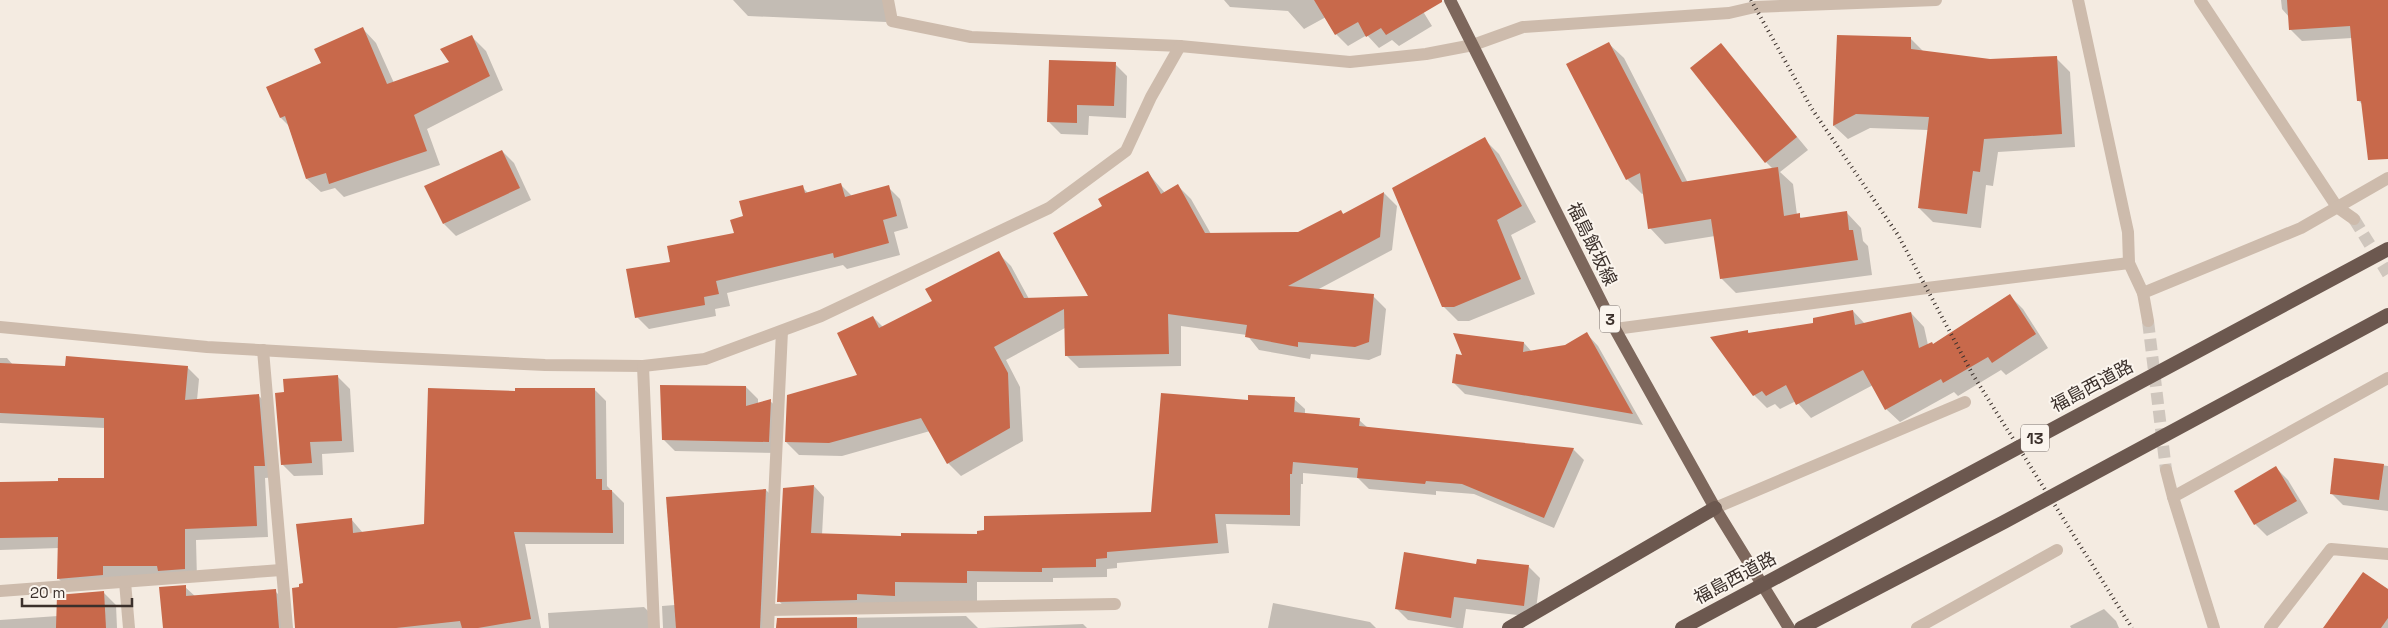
<svg xmlns="http://www.w3.org/2000/svg" width="2388" height="628" font-family="'Space Grotesk','Noto Sans JP',sans-serif">
<style>
.shadow{fill:#0003}
.building{fill:#c8694b}
.lines{fill:none;stroke-linecap:round;stroke-linejoin:round}
.minor-tunnel{stroke:#cfc6bd;stroke-width:12;stroke-dasharray:12 6;stroke-linecap:butt}
.minor{stroke:#cdbbac;stroke-width:12}
.primary{stroke:#7d675c;stroke-width:12}
.trunk{stroke:#6c584f;stroke-width:14}
.rail{stroke:#3b302b;stroke-width:4;stroke-dasharray:1 4;stroke-linecap:butt}
.trunk-bridge{stroke:#6c584f;stroke-width:14}
.labels{text-anchor:middle;stroke-width:4;stroke-linejoin:round;paint-order:stroke}
.shield{fill:#fbf5ee;stroke:#756b66;stroke-width:1}
.shield-label{font-size:16px;font-weight:bold;fill:#3b302b}
.street-label{font-size:18px;fill:#3b302b;stroke:#fbf5ee}
</style>
<rect width="100%" height="100%" fill="#f4ebe1"/>
<g class="shadow">
<polygon points="733,0 887,0 886,22 748,16"/>
<polygon points="1224,0 1416,0 1432,26 1399,46 1392,40 1379,48 1367,35 1348,46 1336,34 1326,17 1304,29 1288,11 1230,7"/>
<polygon points="2281,0 2388,0 2388,118 2363,105 2358,100 2352,38 2302,41 2290,29 2289,17 2282,9"/>
<polygon points="363,29 376,43 394,83 451,63 472,37 486,51 503,90 427,129 440,165 344,197 335,188 321,192 307,179 289,126 281,118 268,87 323,64"/>
<polygon points="1839,36 1911,39 1924,52 1990,61 2056,58 2070,72 2075,147 1998,152 1993,186 1986,185 1981,228 1933,222 1919,208 1928,130 1870,128 1848,139 1834,126"/>
<polygon points="1608,43 1624,58 1688,183 1773,169 1766,162 1721,45 1808,150 1780,172 1793,184 1797,215 1803,219 1846,212 1861,228 1863,241 1868,246 1872,275 1736,293 1721,278 1715,236 1665,244 1650,228 1644,193 1642,194 1627,179"/>
<polygon points="1115,64 1127,76 1126,118 1089,116 1088,135 1061,134 1049,122"/>
<polygon points="1484,139 1499,154 1536,222 1511,235 1535,294 1469,321 1458,321 1443,306"/>
<polygon points="502,151 514,163 531,200 456,236 444,224"/>
<polygon points="1148,173 1165,193 1178,186 1191,199 1211,234 1299,233 1341,212 1344,215 1384,193 1397,206 1392,250 1317,290 1373,296 1386,309 1381,355 1369,360 1311,354 1310,359 1259,350 1247,335 1181,326 1181,366 1079,368 1066,355 1065,328 1006,360 1020,387 1023,441 961,476 948,463 930,431 842,456 799,455 786,442 859,376 873,317 883,327 934,302 998,253 1011,266 1029,299 1090,298 1103,206"/>
<polygon points="841,185 852,196 888,187 900,199 908,228 894,232 900,255 847,269 843,265 727,293 730,306 715,309 716,316 649,329 637,317 671,263 736,234 745,217 802,187 808,193"/>
<polygon points="2010,296 2023,309 2048,348 2006,375 2001,370 1958,396 1954,392 1900,422 1886,409 1873,385 1811,418 1796,401 1780,409 1775,404 1767,408 1754,395 1747,331 1750,334 1815,324 1853,311 1865,324 1911,313 1924,327 1928,345 1934,345"/>
<polygon points="1587,334 1598,346 1643,425 1465,394 1454,383 1464,356 1524,343 1532,352 1566,346"/>
<polygon points="0,358 7,358 13,365 66,368 187,367 199,379 197,400 258,395 270,407 276,477 265,478 268,537 196,540 197,580 70,590 58,578 59,548 0,550 0,484 105,480 105,428 0,423"/>
<polygon points="338,377 350,389 354,452 322,454 323,475 294,476 282,464 285,393"/>
<polygon points="746,387 758,399 758,404 770,401 782,412 780,453 675,451 663,439"/>
<polygon points="594,389 606,401 607,486 624,503 624,544 525,544 541,628 296,628 301,589 351,519 363,533 425,525 517,392"/>
<polygon points="1294,399 1305,409 1305,415 1359,420 1368,428 1573,449 1584,460 1554,528 1474,494 1436,491 1436,495 1369,489 1358,478 1303,473 1303,484 1301,484 1300,526 1226,524 1229,553 1117,563 1117,568 1107,569 1107,577 1053,578 1053,582 977,582 977,609 789,612 779,601 814,486 824,497 822,535 902,537 979,535 1152,513 1249,402"/>
<polygon points="2335,459 2388,466 2388,511 2343,505 2331,493"/>
<polygon points="2276,468 2288,480 2308,513 2267,536 2255,524 2236,491"/>
<polygon points="766,490 778,502 772,628 663,628 662,606 675,605 668,498"/>
<polygon points="1477,565 1528,566 1540,578 1535,617 1466,609 1463,628 1457,628 1408,620 1396,608"/>
<polygon points="185,587 196,597 275,591 287,603 290,628 164,628"/>
<polygon points="2388,591 2388,628 2325,628"/>
<polygon points="104,593 116,605 117,628 0,628 0,620 58,616"/>
<polygon points="1273,603 1370,622 1376,628 1268,628"/>
<polygon points="644,607 656,619 657,628 549,628 548,613"/>
<polygon points="2104,609 2116,621 2119,628 2071,628 2070,626"/>
<polygon points="966,616 978,628 776,628 778,619"/>
<polygon points="1083,624 1087,628 984,628"/>
</g>
<g class="building">
<polygon points="1314,0 1442,0 1442,2 1386,35 1381,28 1366,37 1358,22 1335,35"/>
<polygon points="2287,0 2388,0 2388,159 2368,160 2361,101 2357,101 2350,26 2289,30"/>
<polygon points="363,27 387,84 449,62 440,49 472,35 490,76 414,115 427,151 329,184 326,173 306,179 285,116 280,118 266,87 321,63 314,49"/>
<polygon points="1837,35 1911,37 1911,49 1990,59 2057,56 2062,134 1984,139 1980,172 1973,171 1967,214 1918,208 1929,117 1856,114 1833,126"/>
<polygon points="1609,42 1682,182 1778,167 1784,216 1800,213 1800,218 1847,211 1849,230 1853,230 1858,260 1720,279 1711,219 1648,229 1640,173 1626,180 1566,64"/>
<polygon points="1721,43 1797,137 1765,163 1690,68"/>
<polygon points="1049,60 1116,62 1114,106 1077,105 1077,123 1047,122"/>
<polygon points="1485,137 1522,206 1497,220 1521,279 1454,307 1442,307 1392,188"/>
<polygon points="502,150 520,188 443,224 424,186"/>
<polygon points="1148,171 1161,194 1178,184 1205,233 1298,232 1341,210 1343,214 1384,192 1380,237 1288,286 1374,294 1369,342 1355,347 1298,342 1298,347 1245,337 1247,325 1168,314 1169,354 1065,356 1064,309 994,347 1008,373 1010,428 947,464 921,418 829,443 785,442 787,395 857,375 837,333 873,316 879,328 932,301 925,289 999,251 1024,298 1088,296 1053,233 1102,206 1098,199"/>
<polygon points="841,183 845,197 889,185 897,216 883,220 889,243 834,258 833,253 716,281 719,294 704,297 705,305 635,318 626,269 670,262 667,246 734,233 730,220 743,216 739,201 803,185 805,193"/>
<polygon points="2010,294 2036,334 1992,363 1988,357 1943,383 1941,379 1885,410 1863,370 1796,405 1786,385 1766,396 1762,391 1753,396 1710,337 1748,330 1748,333 1813,323 1813,318 1853,310 1855,325 1911,312 1919,348 1932,342 1933,344"/>
<polygon points="1587,332 1633,414 1452,383 1456,354 1462,355 1453,333 1524,342 1523,352 1565,345"/>
<polygon points="66,356 188,366 185,400 259,394 265,466 254,466 257,526 185,529 185,569 158,571 157,566 103,566 103,575 57,579 58,537 0,538 0,482 58,481 58,478 104,478 104,418 0,413 0,363 65,366"/>
<polygon points="338,375 342,441 310,442 312,463 281,465 275,393 284,392 283,379"/>
<polygon points="660,385 746,386 746,406 771,399 769,442 662,440"/>
<polygon points="428,388 515,391 515,388 595,388 596,479 602,479 602,490 612,490 613,533 514,532 531,619 478,628 462,628 460,621 396,628 295,628 292,588 299,587 299,584 303,583 296,524 352,518 353,533 424,524"/>
<polygon points="1161,393 1248,400 1248,395 1295,397 1294,412 1360,418 1359,426 1574,448 1544,518 1462,484 1426,481 1425,484 1357,478 1358,468 1293,462 1292,474 1290,474 1290,515 1215,514 1218,543 1107,552 1107,558 1096,559 1096,567 1042,568 1042,572 967,571 967,583 895,582 895,596 857,594 857,600 777,602 783,488 814,485 811,533 901,536 901,533 977,534 977,531 984,530 984,516 1151,512"/>
<polygon points="2334,458 2384,464 2379,500 2330,494"/>
<polygon points="2276,466 2297,501 2254,525 2234,491"/>
<polygon points="766,489 760,628 676,628 666,497"/>
<polygon points="1404,552 1476,564 1477,559 1529,565 1524,606 1454,597 1451,618 1395,609"/>
<polygon points="2363,572 2388,589 2388,618 2381,628 2323,628"/>
<polygon points="186,585 186,596 276,589 279,628 163,628 159,587"/>
<polygon points="104,591 106,628 56,628 57,595"/>
<polygon points="857,617 857,628 776,628 777,618"/>
</g>
<g class="lines">
<g class="minor-tunnel">
<polyline points="2354,219 2388,274"/>
<polyline points="2148,321 2166,470"/>
</g>
<g class="minor">
<polyline points="888,0 892,21 971,37 1180,46"/>
<polyline points="2078,0 2128,232 2129,263 2143,293"/>
<polyline points="2200,0 2337,207 2354,219"/>
<polyline points="2148,321 2143,293 2301,228 2388,178"/>
<polyline points="0,327 207,347 381,357 545,365 643,366 705,359 821,316 1049,208 1126,151 1151,97 1180,46 1350,62 1426,54 1473,45 1523,27 1729,13 1755,7 1936,0"/>
<polyline points="1615,329 1927,288 2129,263"/>
<polyline points="263,350 287,628"/>
<polyline points="643,366 654,628"/>
<polyline points="2166,470 2173,497 2388,378"/>
<polyline points="2173,497 2214,628"/>
<polyline points="1715,508 1965,402"/>
<polyline points="125,582 129,628"/>
<polyline points="0,591 281,570"/>
<polyline points="769,610 1115,604"/>
<polyline points="768,628 782,331"/>
<polyline points="1917,628 2057,550"/>
<polyline points="2270,628 2331,549 2388,554"/>
</g>
<polyline class="primary" points="1450,0 1615,329 1715,508 1789,628"/>
<polyline class="trunk" points="1509,628 1715,508"/>
<polyline class="rail" points="1751,0 1812,109 1898,235 1973,375 2132,628"/>
<g class="trunk-bridge">
<polyline points="1682,628 2388,249"/>
<polyline points="1801,628 2004,522 2388,315"/>
</g>
</g>
<g class="labels">
<g class="shield">
<rect x="1600" y="305.5" width="20" height="27" rx="4"/>
<rect x="2021" y="424.5" width="28" height="27" rx="4"/>
</g>
<g class="shield-label">
<text x="1610" y="325">3</text>
<text x="2035" y="444">13</text>
</g>
<g class="street-label">
<text transform="translate(1592 244) rotate(64)" y="6">福島飯坂線</text>
<text transform="translate(2092 386) rotate(-28)" y="6">福島西道路</text>
<text transform="translate(1735 578) rotate(-28)" y="6">福島西道路</text>
</g>
</g>
<path d="M22 598v8h110v-8" fill="none" stroke="#3b302b" stroke-width="2.5"/>
<text x="30" y="598" font-size="15" fill="#3b302b" stroke="#fbf5ee" stroke-width="4" paint-order="stroke">20 m</text>
</svg>
